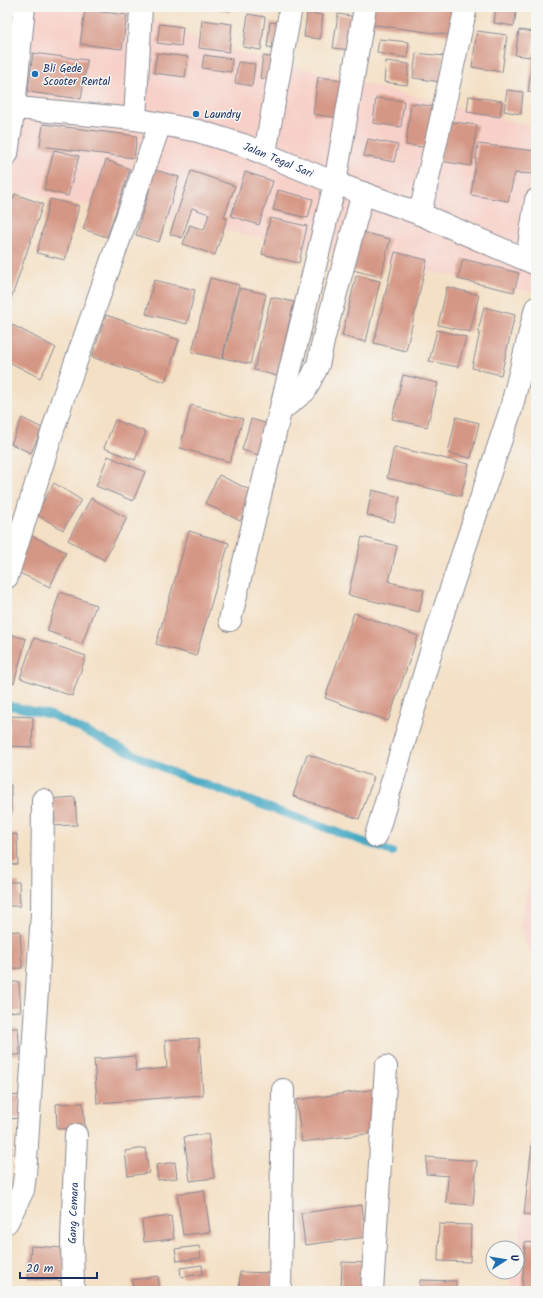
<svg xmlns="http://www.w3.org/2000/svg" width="543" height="1298" font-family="Kalam,sans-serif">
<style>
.built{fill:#f7d1c9}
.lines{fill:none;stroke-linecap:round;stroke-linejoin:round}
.stream{stroke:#44a8c4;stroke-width:8}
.building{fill:#d59785}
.minor-casing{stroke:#888892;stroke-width:24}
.minor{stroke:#fff;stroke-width:22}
.poi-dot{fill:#1f6fb2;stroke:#f6f6f2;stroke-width:1.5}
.labels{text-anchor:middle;stroke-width:3;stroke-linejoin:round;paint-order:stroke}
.poi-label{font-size:11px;fill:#1b2f5e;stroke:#f6f6f2;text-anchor:start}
.street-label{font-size:11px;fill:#1b2f5e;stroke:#f6f6f2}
</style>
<rect width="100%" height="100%" fill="#f6f6f2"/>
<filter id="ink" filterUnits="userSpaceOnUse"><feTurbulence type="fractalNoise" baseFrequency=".025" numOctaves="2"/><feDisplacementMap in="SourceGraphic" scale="8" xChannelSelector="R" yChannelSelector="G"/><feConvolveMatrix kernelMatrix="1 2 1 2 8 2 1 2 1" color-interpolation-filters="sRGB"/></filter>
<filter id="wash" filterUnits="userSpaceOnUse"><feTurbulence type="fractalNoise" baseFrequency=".012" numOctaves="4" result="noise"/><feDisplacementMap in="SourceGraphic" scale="16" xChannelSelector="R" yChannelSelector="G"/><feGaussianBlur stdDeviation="0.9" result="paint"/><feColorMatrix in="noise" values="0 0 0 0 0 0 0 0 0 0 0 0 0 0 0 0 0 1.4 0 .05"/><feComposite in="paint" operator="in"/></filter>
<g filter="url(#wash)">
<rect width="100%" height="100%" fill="#f4e0c5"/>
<g class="built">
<polygon points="7,7 124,7 218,47 536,127 536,293 186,223 7,191"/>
<polygon points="536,848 536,970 520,927"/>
<polygon points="536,1123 536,1291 511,1291 514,1272 517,1272 517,1253"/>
</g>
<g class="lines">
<polyline class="stream" points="7,705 51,715 176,774 392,852"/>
</g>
<g id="blocks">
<g class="building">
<polygon points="7,7 17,7 12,40 7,39"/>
<polygon points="211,7 230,7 230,11 211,8"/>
<polygon points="270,7 289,7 288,12 269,9"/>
<polygon points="369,7 454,8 450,35 367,24"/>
<polygon points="496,7 517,7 514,26 494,23"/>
<polygon points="85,10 127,15 122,49 80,44"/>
<polygon points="307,13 323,15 320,39 304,37"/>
<polygon points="248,14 265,17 261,50 243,47"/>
<polygon points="338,14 356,17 351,50 333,48"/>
<polygon points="202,20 232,24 229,52 199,48"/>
<polygon points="270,22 285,24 281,48 267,47"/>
<polygon points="160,24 183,27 181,46 157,43"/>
<polygon points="519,30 535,32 531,57 515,55"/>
<polygon points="477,31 507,35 502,72 472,67"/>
<polygon points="379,39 409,42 407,58 377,53"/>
<polygon points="33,53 87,60 81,99 28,92"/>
<polygon points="157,53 188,57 185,77 154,73"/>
<polygon points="416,53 444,56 441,82 413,78"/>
<polygon points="533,53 536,53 536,93 528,92"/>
<polygon points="204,55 232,59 231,72 202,68"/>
<polygon points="263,56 277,58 275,80 260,78"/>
<polygon points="386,61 409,64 407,85 384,82"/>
<polygon points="238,62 255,64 252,86 235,83"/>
<polygon points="318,77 343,80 338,118 313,114"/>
<polygon points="507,90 523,92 521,114 504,111"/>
<polygon points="469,96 502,101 500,117 467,112"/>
<polygon points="376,98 404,101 401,127 373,123"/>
<polygon points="411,103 437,107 432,148 406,145"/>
<polygon points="446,121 477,125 471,166 440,161"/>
<polygon points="43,124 137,136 134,158 40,146"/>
<polygon points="368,139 398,145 394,162 364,156"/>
<polygon points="478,144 536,151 535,174 515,173 508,201 471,195"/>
<polygon points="54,150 79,156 68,196 44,190"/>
<polygon points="106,160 130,169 107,237 83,229"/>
<polygon points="155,170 179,177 159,242 136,235"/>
<polygon points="191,171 235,186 224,217 227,218 215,255 183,244 190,225 204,230 209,214 192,208 182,238 170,234"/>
<polygon points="245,172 273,181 259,225 231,216"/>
<polygon points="278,190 313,199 308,218 273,210"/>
<polygon points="15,194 43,204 10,302 7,301 7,216"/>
<polygon points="50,199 79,206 65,260 37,253"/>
<polygon points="270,218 307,226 299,263 262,254"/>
<polygon points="358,231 390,239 381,277 349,269"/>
<polygon points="395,252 427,260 406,351 374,343"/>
<polygon points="463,259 519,273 514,292 458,279"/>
<polygon points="356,276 380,281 366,342 342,336"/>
<polygon points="210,278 239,285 222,359 192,352"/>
<polygon points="154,280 195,290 187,324 146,314"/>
<polygon points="447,287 479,295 470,332 438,325"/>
<polygon points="240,288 266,294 250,364 223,358"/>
<polygon points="271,297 294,302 277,376 254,370"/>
<polygon points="484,307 515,315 501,375 472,368 480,332 478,331"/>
<polygon points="106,315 179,340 165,382 92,357"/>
<polygon points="7,322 56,348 40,378 7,361"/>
<polygon points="437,330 466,337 458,367 429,361"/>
<polygon points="403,375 438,383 427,427 392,419"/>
<polygon points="191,405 243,419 230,462 180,448"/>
<polygon points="456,417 479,423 471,458 448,453"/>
<polygon points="22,418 42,428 31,453 11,444"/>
<polygon points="251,419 268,424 259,455 242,450"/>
<polygon points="115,420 146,432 135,460 104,448"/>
<polygon points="394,447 469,464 461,496 387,478"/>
<polygon points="108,456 145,472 133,501 96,486"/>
<polygon points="219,475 254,492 240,521 205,503"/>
<polygon points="54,483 81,500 63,530 36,514"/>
<polygon points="372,490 400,497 394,522 367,515"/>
<polygon points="91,498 127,518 104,560 68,540"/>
<polygon points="189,531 229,543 196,656 156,644"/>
<polygon points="30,535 66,552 50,587 13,570"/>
<polygon points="362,537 397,546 389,582 424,590 419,612 348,595"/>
<polygon points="60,592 96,605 82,644 47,631"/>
<polygon points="354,613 418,636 388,721 325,698"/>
<polygon points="7,633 26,639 14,683 7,681"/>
<polygon points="34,638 86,656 72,696 20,678"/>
<polygon points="10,716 33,717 32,747 9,746"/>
<polygon points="307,754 374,777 359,819 293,796"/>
<polygon points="7,784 11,785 11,815 7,815"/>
<polygon points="75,797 77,825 50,826 48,799"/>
<polygon points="17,834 18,864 7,865 7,835"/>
<polygon points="7,882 19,882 20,906 7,906"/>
<polygon points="20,931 22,968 7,969 7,932"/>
<polygon points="7,982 19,982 21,1011 7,1012"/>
<polygon points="7,1028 18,1028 20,1055 7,1055"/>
<polygon points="199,1038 203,1095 97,1103 94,1059 135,1056 136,1071 167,1068 165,1040"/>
<polygon points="376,1089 382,1132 302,1142 296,1100"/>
<polygon points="21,1095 22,1118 7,1119 7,1096"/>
<polygon points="83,1103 85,1128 57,1129 56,1104"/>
<polygon points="534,1127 536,1128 536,1215 524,1214"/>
<polygon points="7,1134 10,1134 11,1154 7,1154"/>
<polygon points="208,1134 214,1178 190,1181 184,1137"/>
<polygon points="145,1148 149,1173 128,1176 125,1151"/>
<polygon points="427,1157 477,1161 473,1205 446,1203 448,1176 426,1174"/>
<polygon points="175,1162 177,1178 158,1180 156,1165"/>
<polygon points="204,1190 210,1232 183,1235 177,1194"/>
<polygon points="362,1205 366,1237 305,1245 301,1213"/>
<polygon points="171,1216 174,1239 144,1242 142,1220"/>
<polygon points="439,1224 471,1225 470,1262 438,1261"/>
<polygon points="525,1242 536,1243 536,1291 522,1291"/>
<polygon points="31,1246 66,1248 64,1281 28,1279"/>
<polygon points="199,1246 201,1258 177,1261 175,1249"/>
<polygon points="342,1262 369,1263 367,1291 341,1291"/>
<polygon points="202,1265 203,1274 181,1277 180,1268"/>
<polygon points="240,1272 273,1273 273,1291 239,1291"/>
<polygon points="158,1276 160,1291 133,1291 132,1280"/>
<polygon points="420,1280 456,1281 456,1291 420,1291"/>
</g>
</g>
</g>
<g filter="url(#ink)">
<use href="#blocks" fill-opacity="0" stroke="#888892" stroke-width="1"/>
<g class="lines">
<g class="minor-casing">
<g id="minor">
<path id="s1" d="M 7,107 L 135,119 L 198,131 L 243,145 L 335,183 L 420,214 L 536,264"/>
<polyline points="135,119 141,7"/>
<polyline points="265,153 291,7"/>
<polyline points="7,154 14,107 24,7"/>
<polyline points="420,214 466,7"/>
<polyline points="527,259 536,200"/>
<polyline points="282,409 305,391 318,365 324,337 363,193"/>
<polyline points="7,577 62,401 160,124"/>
<polyline points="230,620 335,183 365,7"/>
<polyline points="376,836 439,625 511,409 536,308"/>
<polyline points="7,1222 23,1190 25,1175 42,913 43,800"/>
<path id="s2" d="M 73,1291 L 72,1239 L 76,1135"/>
<polyline points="280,1291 283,1090"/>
<polyline points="372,1291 386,1067"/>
</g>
</g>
<use href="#minor" class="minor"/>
</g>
</g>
<g class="poi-dot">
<circle cx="35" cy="74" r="4"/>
<circle cx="196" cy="114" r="4"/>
</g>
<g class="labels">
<g class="poi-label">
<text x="43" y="72">Bli Gede<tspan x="43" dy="13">Scooter Rental</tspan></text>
<text x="204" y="118">Laundry</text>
</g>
<g class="street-label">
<text dy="4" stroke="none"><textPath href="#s1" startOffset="278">Jalan Tegal Sari</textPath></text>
<text dy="4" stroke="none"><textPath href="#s2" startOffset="78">Gang Cemara</textPath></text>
</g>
</g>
<rect width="543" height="1298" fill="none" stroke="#f6f6f2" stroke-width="24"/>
<g transform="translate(505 1260) rotate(78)"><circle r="19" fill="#f6f6f2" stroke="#9ea6b7"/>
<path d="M0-3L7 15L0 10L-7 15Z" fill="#1f6fb2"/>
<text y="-6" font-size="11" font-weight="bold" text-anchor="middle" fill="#1b2f5e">U</text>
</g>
<path d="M20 1272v6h77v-6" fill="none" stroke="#1b2f5e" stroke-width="2"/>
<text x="26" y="1272" font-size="12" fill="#1b2f5e" stroke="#f6f6f2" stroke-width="3" paint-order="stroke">20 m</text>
</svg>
